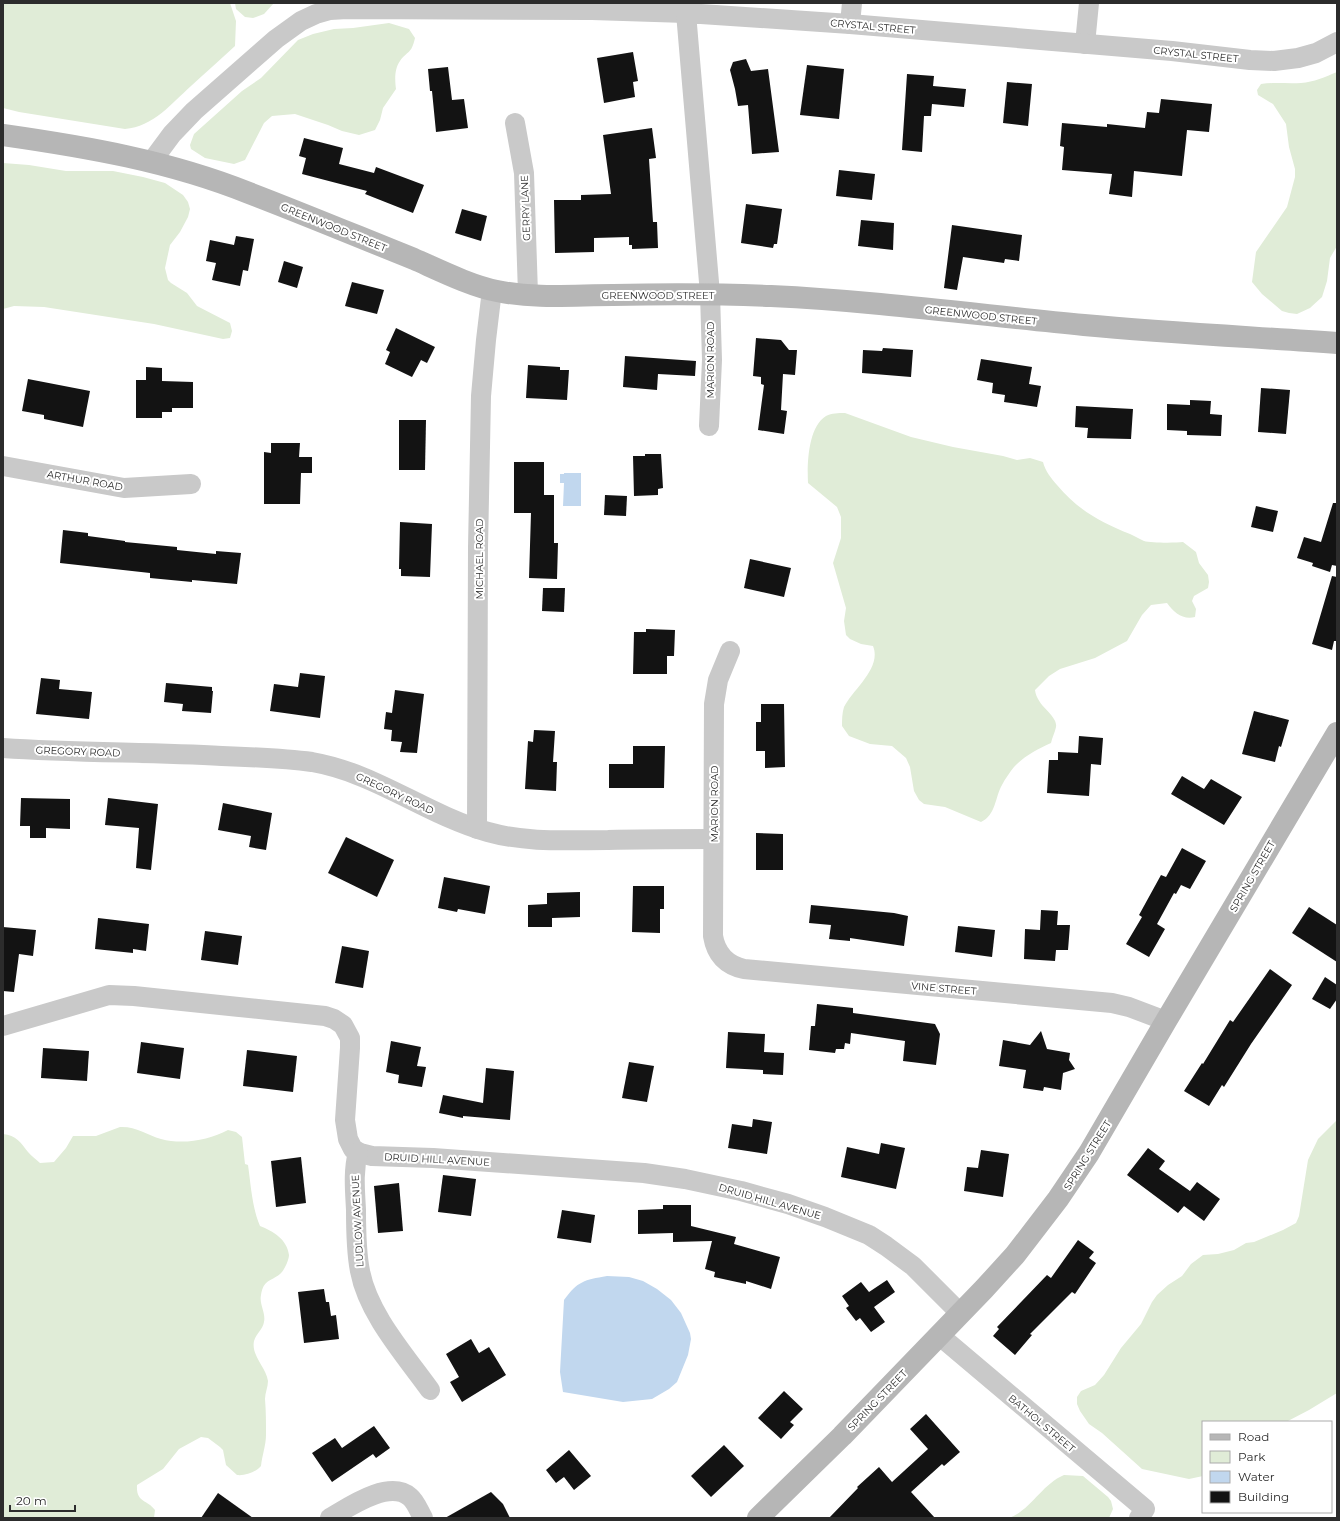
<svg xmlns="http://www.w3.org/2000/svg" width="1340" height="1521" font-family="Montserrat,sans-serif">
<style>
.green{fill:#e0ecd7}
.water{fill:#c1d7ee}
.building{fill:#131313}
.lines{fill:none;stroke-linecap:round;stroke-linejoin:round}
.street{stroke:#c9c9c9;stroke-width:20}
.secondary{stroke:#b6b6b6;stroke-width:22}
.labels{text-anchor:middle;stroke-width:4;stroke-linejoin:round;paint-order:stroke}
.street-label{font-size:10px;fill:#2c2c2c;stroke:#fff}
</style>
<rect width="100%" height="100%" fill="#fff"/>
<g class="green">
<path d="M 3,3 L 230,3 L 236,21 L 235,46 C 221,59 206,72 191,86 C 172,103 153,127 125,129 L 19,112 L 3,108 Z"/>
<polygon points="235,3 274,3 264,14 253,18 245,17 236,9"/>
<path d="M 389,23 L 409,29 L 415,38 C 411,55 408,50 400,61 C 394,69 395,81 396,89 L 383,108 L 380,120 L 375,130 L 359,135 L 342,131 L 328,125 L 295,114 L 272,116 L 264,123 L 245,160 L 234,164 L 205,158 L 191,149 L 190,145 L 194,134 L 242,91 L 261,78 L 298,40 L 313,34 L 334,29 L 353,28 Z"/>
<path d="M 1337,72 L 1337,246 L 1330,258 L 1327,281 L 1322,297 L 1310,308 L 1297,314 L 1289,313 L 1282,311 L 1262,294 L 1252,282 L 1256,252 L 1287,207 L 1295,177 L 1295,169 L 1289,147 L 1286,124 L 1273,104 L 1258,95 L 1257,90 L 1261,84 C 1274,82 1288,84 1301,83 C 1314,82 1325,77 1337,72 Z"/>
<polygon points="3,163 29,165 66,171 113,171 143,177 165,183 183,195 188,202 190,209 188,217 180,232 170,245 165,268 168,280 171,283 187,293 197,306 230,323 232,331 230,338 223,339 154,324 44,307 14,306 3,309"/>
<path d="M 845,413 L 911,437 L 953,447 L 1003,456 L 1017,460 L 1030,458 L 1043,462 C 1045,471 1052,479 1057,485 C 1078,510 1100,522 1130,534 C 1135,536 1139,539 1144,541 C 1151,543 1175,543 1183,542 L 1196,552 L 1199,563 L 1208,575 L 1209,582 L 1208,588 L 1194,596 L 1192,601 L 1196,609 L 1195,617 C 1183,620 1174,613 1167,603 L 1151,605 L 1142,615 L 1127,641 L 1095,658 L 1060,669 L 1049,676 L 1035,690 C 1037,707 1058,715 1056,727 C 1055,732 1052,738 1051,743 C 1038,749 1024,756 1014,767 C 1010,772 1005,779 1002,785 C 995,797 996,815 981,822 L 945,807 L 924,804 L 919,800 L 914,791 L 910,767 L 906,758 L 892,746 L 870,744 L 849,736 L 842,726 C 842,720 842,713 844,707 C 853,689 882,668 873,646 L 861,644 L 850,639 L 846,635 L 844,621 L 846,608 L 833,563 L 841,538 L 841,517 L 837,507 L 808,483 C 807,464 808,427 826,416 C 832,413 838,413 845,413 Z"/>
<polygon points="1337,1120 1337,1393 1309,1410 1286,1422 1203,1422 1203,1476 1189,1479 1142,1469 1102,1433 1089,1424 1080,1411 1077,1404 1077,1397 1081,1391 1095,1385 1104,1375 1121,1348 1141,1324 1152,1302 1157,1295 1168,1285 1182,1276 1191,1264 1203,1255 1218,1254 1234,1250 1246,1243 1254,1242 1283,1230 1296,1223 1299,1216 1308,1160 1318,1139"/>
<path d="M 120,1127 C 135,1126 147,1135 161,1139 C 183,1145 209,1140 228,1130 L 236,1132 L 242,1137 L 245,1164 L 248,1165 C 251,1186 252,1207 260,1226 C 273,1231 287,1239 289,1255 C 289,1260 284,1271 280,1274 C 270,1282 264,1279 261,1295 C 259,1304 266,1313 264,1322 C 263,1329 256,1334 254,1341 C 251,1356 266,1367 268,1381 C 268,1387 265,1393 265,1399 C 266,1411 266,1423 266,1435 C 266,1445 262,1456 261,1466 C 256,1472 245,1476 237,1475 L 226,1465 L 223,1450 L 220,1447 L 208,1438 L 201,1437 L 179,1449 L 163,1469 L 137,1485 C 136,1503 147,1499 155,1510 L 154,1518 L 3,1518 L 3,1134 C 16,1135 21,1143 28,1152 C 31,1156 36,1159 40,1163 L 54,1162 L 66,1148 L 73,1136 L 96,1136 Z"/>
<path d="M 1064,1475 L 1083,1476 L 1108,1497 L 1111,1501 L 1113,1509 L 1109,1518 L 1009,1518 C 1031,1510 1042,1484 1064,1475 Z"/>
</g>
<g class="water">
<polygon points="564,473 581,473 581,506 563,506 564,483 560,483 560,474 564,474"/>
<path d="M 607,1276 L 629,1277 L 643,1281 L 657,1289 L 671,1300 L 681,1313 L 690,1333 L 691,1339 L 688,1355 L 677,1382 L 669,1389 L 652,1399 L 623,1402 L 563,1392 L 560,1372 L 564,1300 C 578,1281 584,1280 607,1276 Z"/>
</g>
<g class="building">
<polygon points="633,52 638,81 633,82 635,97 604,103 597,58"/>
<polygon points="746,59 751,71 768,69 779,152 752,154 748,105 738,106 735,89 730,70 733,62"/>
<polygon points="807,65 844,69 839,119 800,115"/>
<polygon points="448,67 452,100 464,99 468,128 436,132 432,91 430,91 428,69"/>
<polygon points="907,74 934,76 933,86 966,89 964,107 932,104 931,116 924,116 922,152 902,150"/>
<polygon points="1007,82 1032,84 1028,126 1003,123"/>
<polygon points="1161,99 1212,104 1209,132 1187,130 1182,176 1134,171 1132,197 1109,194 1112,174 1062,170 1064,147 1060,146 1062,123 1107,127 1107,124 1145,128 1147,112 1159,113"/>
<polygon points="652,128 656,158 649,159 653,222 657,222 658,248 632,249 632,245 629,245 629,237 594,238 594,252 555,253 554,200 581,200 581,195 611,194 603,135"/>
<polygon points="304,138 343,148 339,164 374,173 376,167 424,185 413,213 365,194 367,191 302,174 306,158 299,156"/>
<polygon points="839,170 875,174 872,200 836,196"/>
<polygon points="746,204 782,209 777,244 774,244 773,248 741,243"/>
<polygon points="462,209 487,216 481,241 455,233"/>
<polygon points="861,220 894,223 893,250 858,246"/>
<polygon points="952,225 1022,235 1019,261 1005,259 1004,263 963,257 957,290 944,288"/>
<polygon points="236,236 254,239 248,271 243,270 240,286 212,280 216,263 206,261 210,240 234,245"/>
<polygon points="284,261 303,267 297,288 278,282"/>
<polygon points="352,282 384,290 377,314 345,306"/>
<polygon points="396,328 435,347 427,363 421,360 412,377 385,364 390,352 386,350"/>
<polygon points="756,338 781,340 789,350 797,350 795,375 783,374 781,410 787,411 784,434 758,430 764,385 761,384 761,377 753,376"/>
<polygon points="883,348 913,350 911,377 862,373 863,350 882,351"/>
<polygon points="625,356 696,361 695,376 658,374 657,390 623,387"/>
<polygon points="981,359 1032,367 1029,384 1041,386 1037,407 1004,402 1005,395 992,393 993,383 977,380"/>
<polygon points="528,365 560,367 560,370 569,370 567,400 526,398"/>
<polygon points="146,367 162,368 162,381 193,382 193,408 172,408 172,412 162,412 162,418 136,418 136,380 146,380"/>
<polygon points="28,379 90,391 83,427 44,419 44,415 22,411"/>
<polygon points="1261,388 1290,390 1286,434 1258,432"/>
<polygon points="1190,400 1211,401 1210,414 1222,415 1221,436 1187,435 1187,431 1167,430 1167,404 1190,405"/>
<polygon points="1076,406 1133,409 1131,439 1087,438 1088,428 1075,427"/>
<polygon points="399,420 426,420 425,470 399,470"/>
<polygon points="271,443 300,443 299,457 312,457 312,473 301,473 300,504 264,504 264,452 271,453"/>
<polygon points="645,454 661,454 663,488 658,489 658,495 634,496 633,456 645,456"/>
<polygon points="514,462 544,462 544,495 554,495 554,543 558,543 557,579 529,578 531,513 514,513"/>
<polygon points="605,495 627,496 626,516 604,515"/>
<polygon points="1333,503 1337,503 1337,566 1332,565 1330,572 1312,566 1313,563 1297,558 1304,537 1321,542"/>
<polygon points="1256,506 1278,511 1273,532 1251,527"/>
<polygon points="400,522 432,524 430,577 401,576 401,569 399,569"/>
<polygon points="63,530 88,533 88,536 125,541 125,542 177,547 177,550 216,554 216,551 241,553 237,584 192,580 192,582 150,578 150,573 60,563"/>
<polygon points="750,559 791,568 784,597 744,588"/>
<polygon points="1332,576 1337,577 1337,641 1334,641 1332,650 1312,644"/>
<polygon points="543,588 565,588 564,612 542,611"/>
<polygon points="646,629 675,630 674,656 667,656 667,674 633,674 634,632 646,632"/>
<polygon points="300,673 325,676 320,718 270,711 274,684 298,687"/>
<polygon points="41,678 60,680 59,689 92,692 89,719 36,714"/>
<polygon points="166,683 212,687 212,691 213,691 211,713 182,711 183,704 164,702"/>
<polygon points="395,690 424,694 417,753 400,752 402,742 391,741 392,730 384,729 386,712 392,713"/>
<polygon points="761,704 784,704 785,767 765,768 765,751 756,751 756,722 761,722"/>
<polygon points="1254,711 1289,720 1281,747 1279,746 1275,762 1242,754"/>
<polygon points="534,730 555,731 553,762 557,762 556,791 525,789 528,741 533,742"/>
<polygon points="1079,736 1103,738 1101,765 1091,764 1089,796 1047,793 1049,760 1058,760 1058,752 1078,753"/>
<polygon points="633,746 665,746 664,788 609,788 609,764 633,764"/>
<polygon points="1182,776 1204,789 1211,779 1242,797 1224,825 1171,794"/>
<polygon points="21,798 70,799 70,829 46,828 46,838 30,838 30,826 20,826"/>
<polygon points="108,798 158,804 151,870 136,868 139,828 105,825"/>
<polygon points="223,803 272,813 266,850 249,847 251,836 218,830"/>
<polygon points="756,833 783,834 783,870 756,870"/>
<polygon points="346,837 394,860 377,897 328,873"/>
<polygon points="1182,848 1206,861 1190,889 1181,885 1176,894 1174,893 1157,924 1165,929 1149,957 1126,944 1142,917 1139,915 1161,875 1166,877"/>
<polygon points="444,877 490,886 485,914 458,909 457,912 438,908"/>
<polygon points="633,886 664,886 664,909 660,909 660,933 632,932"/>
<polygon points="580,892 580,917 552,918 552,927 528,927 528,905 547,904 547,893"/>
<polygon points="811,905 894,913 908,916 904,946 850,938 850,941 829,939 831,925 809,923"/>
<polygon points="1309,907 1337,925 1337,962 1292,933"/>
<polygon points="1041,910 1058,911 1057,925 1070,925 1068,950 1056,950 1055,961 1024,959 1025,929 1040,930"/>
<polygon points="98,918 149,924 146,951 133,949 133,953 95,949"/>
<polygon points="958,926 995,930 992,957 955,952"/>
<polygon points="3,927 36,930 33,956 19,954 14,992 3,991"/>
<polygon points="205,931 242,936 238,965 201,960"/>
<polygon points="342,946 369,951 363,988 335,983"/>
<polygon points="1270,969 1292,985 1251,1044 1224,1087 1222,1085 1209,1106 1184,1091 1202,1063 1203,1064 1230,1020 1233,1022"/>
<polygon points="1325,977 1337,985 1337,999 1330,1009 1312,999"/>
<polygon points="817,1004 853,1008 853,1013 935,1024 940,1034 936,1065 903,1061 905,1041 851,1033 850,1044 845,1043 844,1049 836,1049 835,1053 809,1050 811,1026 815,1026"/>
<polygon points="1041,1031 1047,1049 1070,1053 1069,1060 1075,1069 1063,1073 1061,1090 1044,1087 1043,1091 1023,1088 1026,1070 999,1066 1003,1040 1030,1045"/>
<polygon points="728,1032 765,1034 764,1052 784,1053 783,1075 763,1074 763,1070 726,1068"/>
<polygon points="391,1041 421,1047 417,1066 426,1067 422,1087 398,1083 399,1075 386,1072"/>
<polygon points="141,1042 184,1048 180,1079 137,1073"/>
<polygon points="43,1048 89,1051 87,1081 41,1078"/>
<polygon points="247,1050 297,1056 293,1092 243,1086"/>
<polygon points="629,1062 654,1066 647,1102 622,1098"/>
<polygon points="486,1068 514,1071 510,1120 463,1116 463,1118 439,1113 443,1095 483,1103"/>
<polygon points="753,1119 772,1122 767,1154 728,1148 732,1124 752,1127"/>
<polygon points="881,1143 905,1148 896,1189 841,1177 847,1147 879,1154"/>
<polygon points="1148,1148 1165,1161 1159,1169 1190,1191 1197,1182 1220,1199 1204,1221 1184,1206 1178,1213 1127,1175"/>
<polygon points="981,1150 1009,1154 1003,1197 964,1191 967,1167 978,1168"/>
<polygon points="301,1157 306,1203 276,1207 271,1161"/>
<polygon points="443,1175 476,1179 471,1216 438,1212"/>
<polygon points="399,1183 403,1231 378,1233 374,1186"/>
<polygon points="663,1205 691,1205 691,1226 736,1237 734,1244 780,1257 771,1289 746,1281 746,1284 714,1277 715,1272 705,1269 712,1241 673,1242 673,1233 638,1234 638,1210 663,1209"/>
<polygon points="562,1210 595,1215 591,1243 557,1238"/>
<polygon points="1078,1240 1094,1252 1089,1258 1096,1263 1075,1294 1072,1292 1030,1334 1032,1335 1015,1355 993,1336 999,1329 997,1327 1047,1275 1051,1278"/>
<polygon points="887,1280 895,1292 874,1307 885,1322 871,1332 860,1318 856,1321 846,1308 849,1306 842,1296 861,1282 869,1292"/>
<polygon points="324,1289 326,1302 329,1302 331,1316 336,1315 339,1339 304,1343 298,1292"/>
<polygon points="471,1339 479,1353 489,1347 506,1375 462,1402 450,1382 459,1377 446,1354"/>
<polygon points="784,1391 803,1409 790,1422 794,1425 781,1439 758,1418"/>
<polygon points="926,1414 960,1452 944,1466 942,1464 911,1492 935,1518 829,1518 858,1488 857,1487 879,1467 892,1482 928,1449 910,1429"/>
<polygon points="374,1426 390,1448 376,1458 373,1454 332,1482 312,1453 335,1438 342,1448"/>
<polygon points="724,1445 744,1466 711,1497 691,1476"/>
<polygon points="569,1450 591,1476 574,1490 564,1477 556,1483 546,1470"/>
<polygon points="491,1492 503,1504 510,1518 445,1518"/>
<polygon points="218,1493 253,1518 201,1518"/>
</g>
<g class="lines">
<g class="street">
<polyline points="850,24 852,3"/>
<polyline points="1085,44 1089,3"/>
<polyline points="515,123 524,173 528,294"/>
<polyline points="152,161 172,134 194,111 276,39 301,21 316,14 330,10 347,9 592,10 686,13"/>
<polyline points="709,426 712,360 710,294 686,13 850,24 1172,51 1250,60 1274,61 1298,58 1316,53 1337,42"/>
<polyline points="3,466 124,488 191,484"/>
<path d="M 730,651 L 718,680 L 714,704 L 713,936 C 716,954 726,965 744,969 L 1112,1003 L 1129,1007 L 1166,1021"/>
<path d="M 3,748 C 76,753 149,752 222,756 C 252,757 282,758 312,762 C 376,773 427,815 488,832 C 527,843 568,840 608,840 C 643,839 678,839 713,839"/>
<polyline points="477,829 478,548 481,396 486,340 492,290"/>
<polyline points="3,1026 109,995 134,996 325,1016 334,1019 343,1025 350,1038 350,1048 345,1120 348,1139 353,1149 360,1153 372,1156 433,1158 644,1173 685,1179 741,1191 788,1204 825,1217 869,1235 886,1246 913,1266 960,1313"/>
<path d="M 358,1152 C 353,1172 355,1190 356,1210 C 356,1230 356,1251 360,1271 C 368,1314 405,1355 430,1390"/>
<polyline points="940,1336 1145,1509 1139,1518"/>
<path d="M 330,1518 C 349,1507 389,1479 410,1497 C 416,1502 419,1511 423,1518"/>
</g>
<g class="secondary">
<path d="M 3,135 C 87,147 169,161 249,193 C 304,214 359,237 414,259 C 439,270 471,286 497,291 C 535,299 575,295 613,295 C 666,294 718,294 771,296 C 876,301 980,315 1084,325 C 1168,333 1253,337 1337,343"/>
<polyline points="758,1518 842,1436 984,1289 1015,1255 1058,1199 1089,1153 1166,1021 1337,733"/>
</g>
</g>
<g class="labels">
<g class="street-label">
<text transform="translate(873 26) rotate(5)" y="4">CRYSTAL STREET</text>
<text transform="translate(1196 54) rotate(6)" y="4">CRYSTAL STREET</text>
<text transform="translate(525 208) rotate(-92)" y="4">GERRY LANE</text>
<text transform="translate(334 227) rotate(22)" y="4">GREENWOOD STREET</text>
<text x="658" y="299">GREENWOOD STREET</text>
<text transform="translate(981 315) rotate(6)" y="4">GREENWOOD STREET</text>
<text transform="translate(710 360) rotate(-90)" y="4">MARION ROAD</text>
<text transform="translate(85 480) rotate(10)" y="4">ARTHUR ROAD</text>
<text transform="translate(479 559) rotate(-90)" y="4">MICHAEL ROAD</text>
<text transform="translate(78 751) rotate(2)" y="4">GREGORY ROAD</text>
<text transform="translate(395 793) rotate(25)" y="4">GREGORY ROAD</text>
<text transform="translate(714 804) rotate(-90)" y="4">MARION ROAD</text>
<text transform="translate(1252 876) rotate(-60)" y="4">SPRING STREET</text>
<text transform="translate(944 988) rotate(5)" y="4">VINE STREET</text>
<text transform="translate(1087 1155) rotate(-58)" y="4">SPRING STREET</text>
<text transform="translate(437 1159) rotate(3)" y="4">DRUID HILL AVENUE</text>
<text transform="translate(770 1201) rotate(16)" y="4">DRUID HILL AVENUE</text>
<text transform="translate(357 1221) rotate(-93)" y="4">LUDLOW AVENUE</text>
<text transform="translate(877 1400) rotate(-46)" y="4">SPRING STREET</text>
<text transform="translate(1042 1423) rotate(40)" y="4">BATHOL STREET</text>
</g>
</g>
<rect width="1340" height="1521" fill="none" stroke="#2c2c2c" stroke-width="8"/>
<rect x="1202" y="1421" width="130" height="92" fill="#ffffff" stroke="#ababab"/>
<rect x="1210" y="1434" width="20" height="6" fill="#b6b6b6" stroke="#ababab"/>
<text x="1238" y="1441" font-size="12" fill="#2c2c2c">Road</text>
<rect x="1210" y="1451" width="20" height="12" fill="#e0ecd7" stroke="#ababab"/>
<text x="1238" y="1461" font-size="12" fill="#2c2c2c">Park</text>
<rect x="1210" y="1471" width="20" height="12" fill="#c1d7ee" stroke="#ababab"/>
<text x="1238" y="1481" font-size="12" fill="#2c2c2c">Water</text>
<rect x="1210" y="1491" width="20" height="12" fill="#131313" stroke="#ababab"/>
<text x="1238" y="1501" font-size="12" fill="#2c2c2c">Building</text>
<path d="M10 1505v6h65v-6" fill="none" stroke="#2c2c2c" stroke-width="2"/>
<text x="16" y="1505" font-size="12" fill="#2c2c2c" stroke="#ffffff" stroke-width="3" paint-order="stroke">20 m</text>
</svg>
